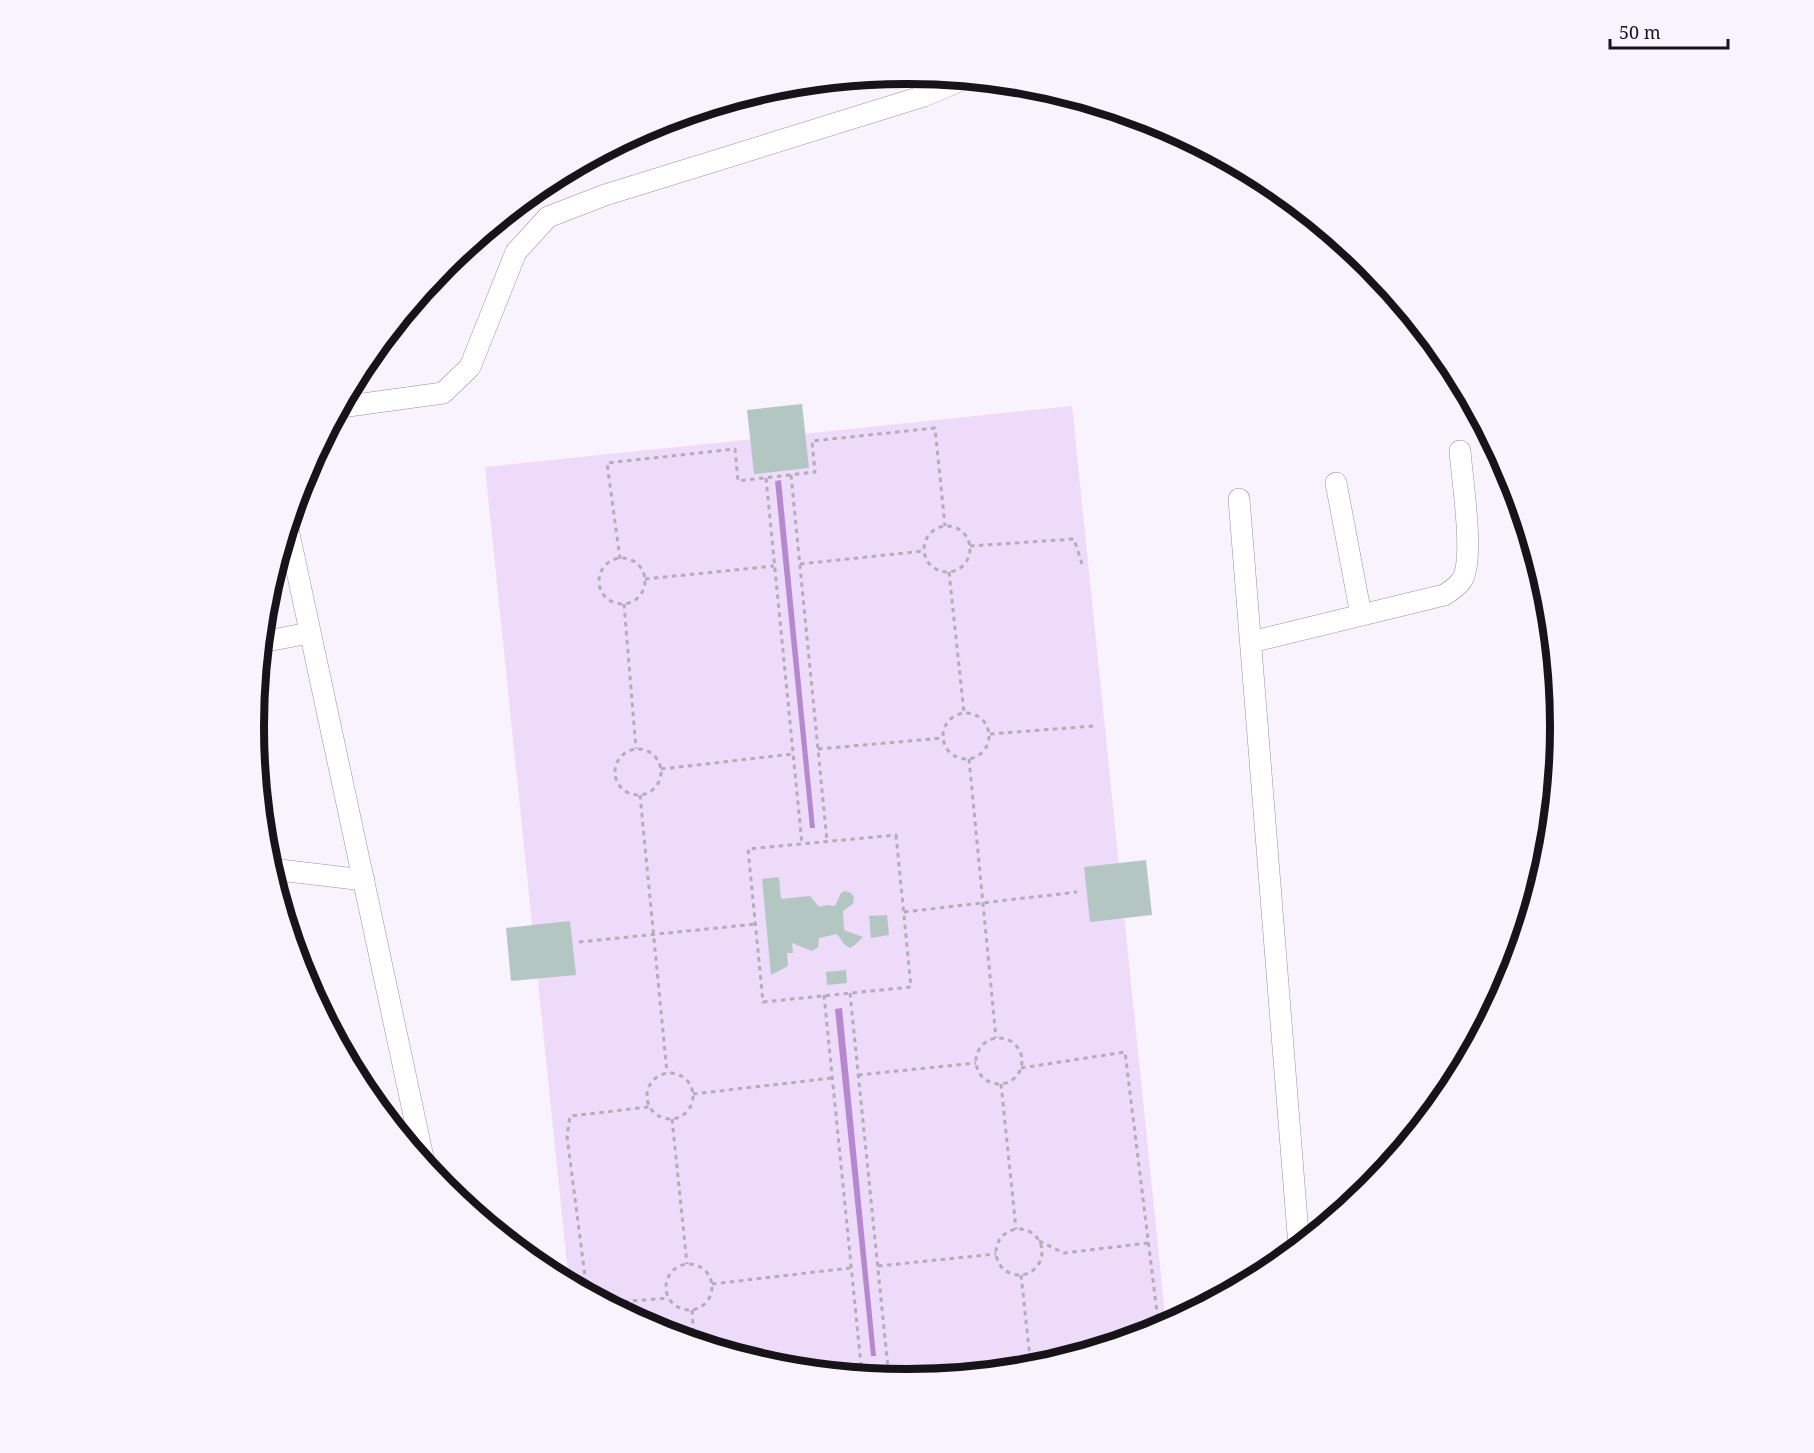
<svg xmlns="http://www.w3.org/2000/svg" width="1814" height="1453" font-family="'Noto Serif',serif">
<style>
.green{fill:#eedbfa}
.water{fill:#b688d0}
.building{fill:#b4c6c2}
.lines{fill:none;stroke-linecap:round;stroke-linejoin:round}
.minor-casing{stroke:#9a929e;stroke-width:22}
.path{stroke:#b2adb6;stroke-width:3;stroke-dasharray:4.5 4.5;stroke-linecap:butt}
.minor{stroke:#fff;stroke-width:21}
.rim{fill:none;stroke:#171419;stroke-width:8}
</style>
<rect width="100%" height="100%" fill="#f9f3fe"/>
<polygon class="green" points="1072,406 1166,1325 1157,1330 1034,1367 907,1379 779,1367 657,1330 569,1283 485,467"/>
<g class="water">
<polygon points="781,480 815,828 810,828 775,481"/>
<polygon points="842,1008 876,1356 871,1356 835,1009"/>
</g>
<g class="building">
<polygon points="802,404 809,468 754,474 747,410"/>
<polygon points="1146,860 1152,915 1090,922 1084,867"/>
<polygon points="779,877 781,899 810,896 819,907 827,905 835,906 841,893 845,891 851,893 854,897 853,904 843,911 844,930 863,937 855,945 850,948 844,944 837,934 819,938 818,947 812,951 792,943 793,953 787,953 788,966 771,975 762,879"/>
<polygon points="887,915 889,935 871,938 869,916"/>
<polygon points="570,921 576,975 511,981 506,928"/>
<polygon points="846,970 847,983 827,985 826,972"/>
</g>
<g class="lines">
<g class="minor-casing">
<g id="minor">
<polyline points="341,407 443,393 470,367 516,252 548,217 605,195 924,96 964,79"/>
<polyline points="1336,483 1361,615"/>
<polyline points="1239,499 1299,1246"/>
<polyline points="288,529 424,1162"/>
<polyline points="262,642 309,633"/>
<path d="M 1251,642 L 1444,595 C 1451,591 1457,587 1462,580 C 1475,559 1462,479 1460,451"/>
<polyline points="271,869 364,880"/>
</g>
</g>
<g class="path">
<polyline points="791,475 827,841"/>
<polyline points="766,478 802,844"/>
<circle cx="947" cy="549" r="23"/>
<polyline points="970,546 1074,539 1083,567"/>
<circle cx="622" cy="581" r="23"/>
<polyline points="620,559 607,463 735,449 738,481 815,472 812,441 935,428 945,526"/>
<polyline points="800,564 924,551"/>
<polyline points="949,572 964,713"/>
<polyline points="645,579 774,566"/>
<polyline points="624,604 636,749"/>
<circle cx="966" cy="736" r="23"/>
<polyline points="990,734 1094,726"/>
<polyline points="818,749 943,738"/>
<circle cx="638" cy="772" r="23"/>
<polyline points="969,759 996,1038"/>
<polyline points="661,769 793,754"/>
<polyline points="640,795 667,1073"/>
<polygon points="896,835 911,987 763,1002 748,849"/>
<polyline points="904,912 1077,892"/>
<polyline points="579,942 756,924"/>
<polyline points="850,993 889,1378"/>
<polyline points="824,995 862,1375"/>
<circle cx="999" cy="1061" r="23"/>
<polyline points="1021,1068 1125,1052 1159,1329"/>
<circle cx="670" cy="1096" r="23"/>
<polyline points="858,1075 976,1063"/>
<polyline points="1001,1084 1016,1229"/>
<polyline points="693,1094 832,1078"/>
<polyline points="672,1119 687,1264"/>
<circle cx="1019" cy="1252" r="23"/>
<polyline points="1039,1241 1064,1253 1148,1243"/>
<circle cx="689" cy="1287" r="23"/>
<polyline points="878,1266 996,1254"/>
<polyline points="1021,1275 1031,1367"/>
<polyline points="712,1284 850,1268"/>
<polyline points="587,1292 567,1136 570,1116 649,1107"/>
<polyline points="606,1303 669,1298"/>
<polyline points="692,1310 694,1341"/>
<polyline points="849,1374 923,1367 924,1378"/>
</g>
<use href="#minor" class="minor"/>
</g>
<path d="M0 0H1814V1453H0ZM906 84H908A642 642 0 0 1 1550 726V727A642 642 0 0 1 908 1369H906A642 642 0 0 1 264 727V726A642 642 0 0 1 906 84Z" fill="#f9f3fe" fill-rule="evenodd"/>
<path class="rim" d="M906 84H908A642 642 0 0 1 1550 726V727A642 642 0 0 1 908 1369H906A642 642 0 0 1 264 727V726A642 642 0 0 1 906 84Z"/>
<path d="M1610 39v9h118v-9" fill="none" stroke="#171419" stroke-width="3"/>
<text x="1619" y="39" font-size="18" fill="#171419" stroke="#f9f3fe" stroke-width="4.5" paint-order="stroke">50 m</text>
</svg>
